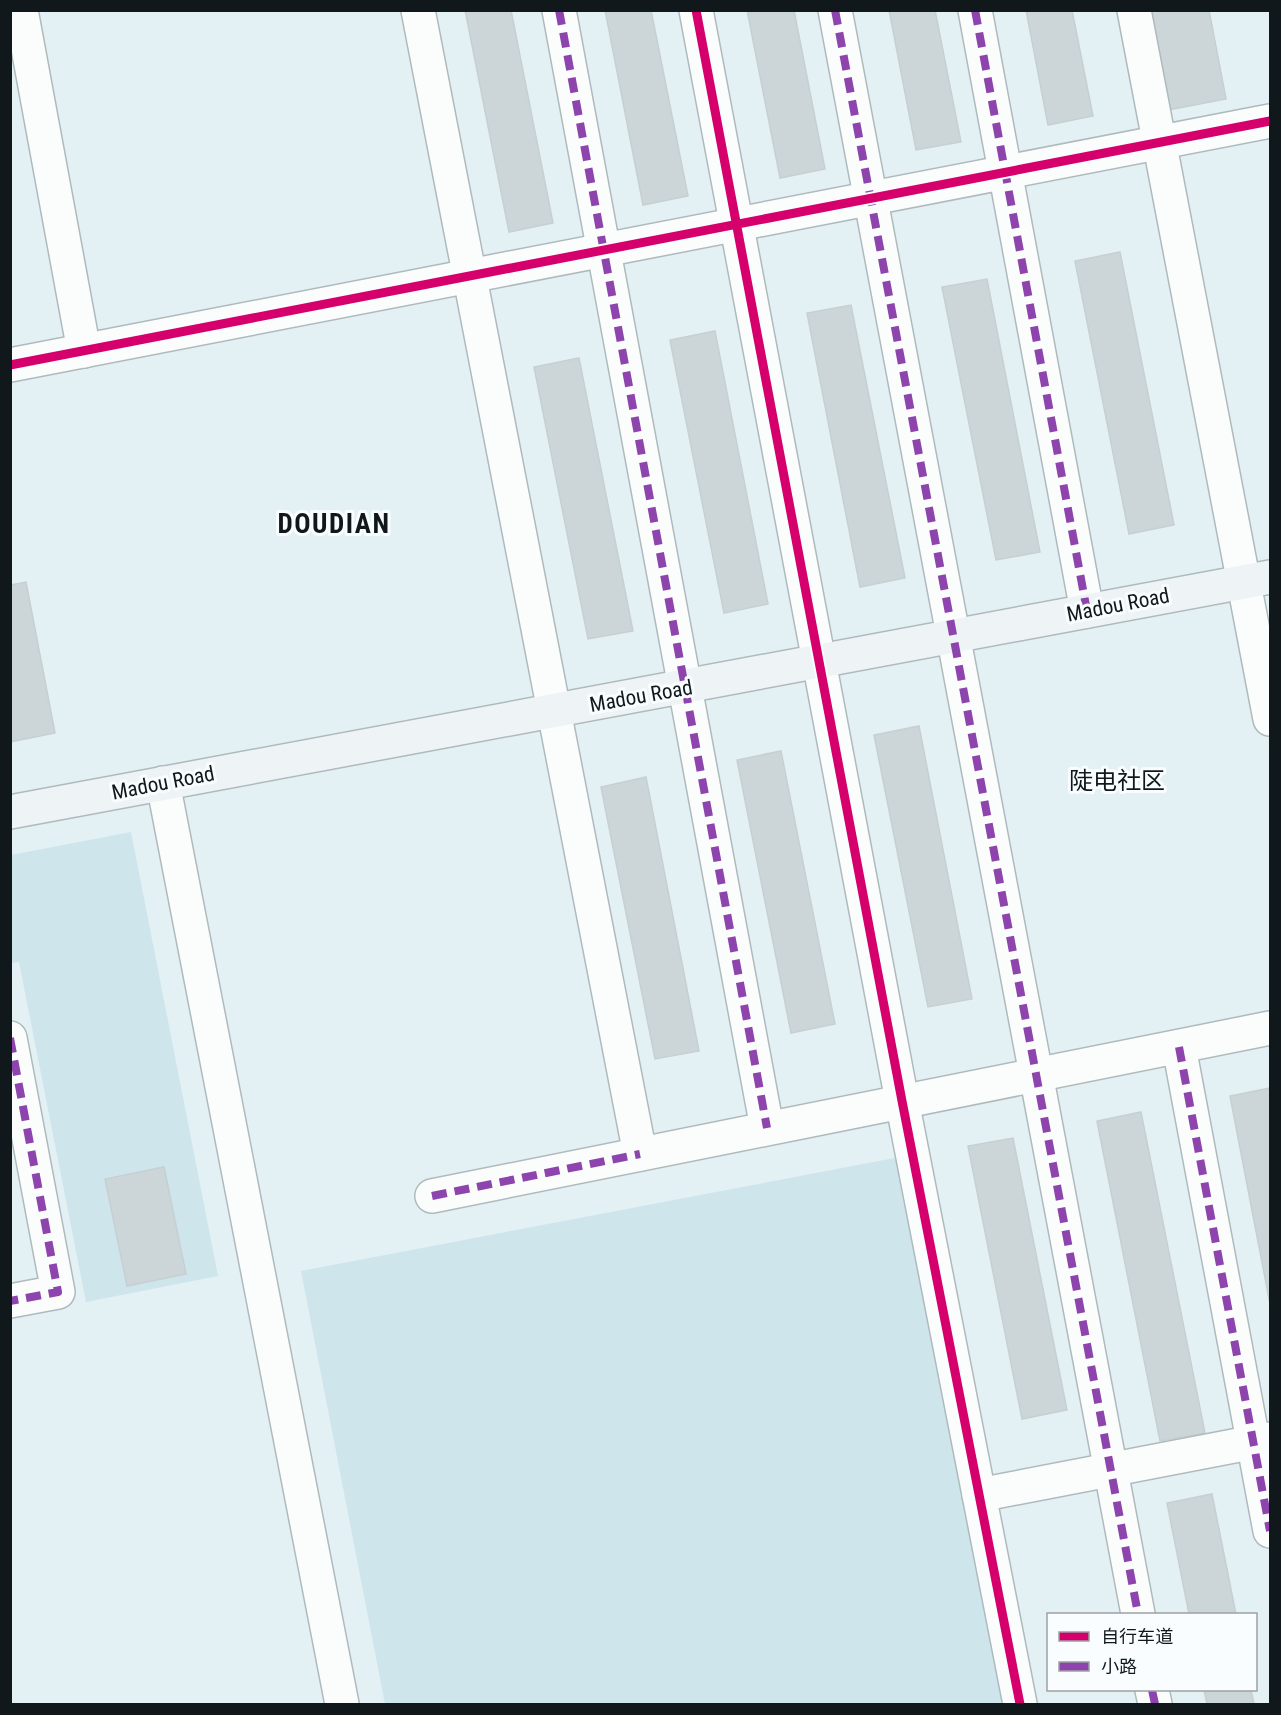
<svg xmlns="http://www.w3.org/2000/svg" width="1281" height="1715" font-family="'Roboto Condensed','Noto Sans SC',sans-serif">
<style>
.built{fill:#cee5ec}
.building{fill:#ccd6d9;stroke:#c6d0d3;stroke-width:1.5}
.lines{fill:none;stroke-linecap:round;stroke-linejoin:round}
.street-casing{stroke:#afbabd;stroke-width:36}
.secondary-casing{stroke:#afbabd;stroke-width:36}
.street{stroke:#fbfdfd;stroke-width:33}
.secondary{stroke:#eef3f5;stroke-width:33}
.quiet{stroke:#8e44ad;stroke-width:8;stroke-dasharray:15 8;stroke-linecap:butt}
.cycleway-casing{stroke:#f9fdff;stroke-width:13}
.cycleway{stroke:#d6006c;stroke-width:9}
.labels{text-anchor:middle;stroke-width:6;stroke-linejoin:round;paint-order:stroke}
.street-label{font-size:21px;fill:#10181b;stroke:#f9fdff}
.quarter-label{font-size:24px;fill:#10181b;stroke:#f9fdff}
.district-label{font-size:27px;font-weight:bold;letter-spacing:1.5px;fill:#10181b;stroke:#f9fdff}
</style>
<rect width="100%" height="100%" fill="#e3f0f4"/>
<g class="built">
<polygon points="131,832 218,1276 86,1302 19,962 11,963 11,855"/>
<polygon points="900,1157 1006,1704 385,1704 301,1271"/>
</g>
<g class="building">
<polygon points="465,10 511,10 553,223 509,232"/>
<polygon points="605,10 651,10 688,196 643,205"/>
<polygon points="747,10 794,10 825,169 780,178"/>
<polygon points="889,10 935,10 961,142 916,150"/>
<polygon points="1026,10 1072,10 1093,116 1048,125"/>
<polygon points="1149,10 1209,10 1226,99 1168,110"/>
<polygon points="1120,252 1174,525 1129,534 1075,261"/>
<polygon points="987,279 1040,552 996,560 942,287"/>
<polygon points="851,305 905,578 860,587 807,313"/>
<polygon points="715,331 768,604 724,613 670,340"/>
<polygon points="579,358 633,631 588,639 534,367"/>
<polygon points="26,582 55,733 10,742 10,585"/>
<polygon points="919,726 972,999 928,1007 874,735"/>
<polygon points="781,751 835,1024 791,1033 737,760"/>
<polygon points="646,777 699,1051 655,1059 601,787"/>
<polygon points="1270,1088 1270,1304 1230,1096"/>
<polygon points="1141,1112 1205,1433 1160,1441 1097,1121"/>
<polygon points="1013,1138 1067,1410 1022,1419 968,1146"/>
<polygon points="164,1167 186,1274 127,1286 105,1179"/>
<polygon points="1212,1494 1236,1614 1189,1614 1167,1503"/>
<polygon points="1204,1690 1251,1690 1254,1704 1207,1704"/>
</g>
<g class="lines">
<g class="street-casing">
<g id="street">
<polyline points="21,10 84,351"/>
<polyline points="418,10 640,1154"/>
<polyline points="559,10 767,1128"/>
<polyline points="696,10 902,1101 1020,1704"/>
<polyline points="835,10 1138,1614"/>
<polyline points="975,10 1087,611"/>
<polyline points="1134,10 1270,719"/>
<polyline points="10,365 1270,121"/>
<polyline points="163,783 342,1704"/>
<polyline points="10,1038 58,1292 10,1301"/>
<polyline points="1179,1047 1270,1531"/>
<polyline points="432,1196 1270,1028"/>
<polyline points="979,1495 1270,1439"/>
<polyline points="1152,1690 1155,1704"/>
</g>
</g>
<g class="secondary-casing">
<polyline id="secondary" points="10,812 1270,577"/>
</g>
<use href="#street" class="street"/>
<use href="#secondary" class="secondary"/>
<g class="quiet">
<polyline points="559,10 767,1128"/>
<polyline points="835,10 1138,1614"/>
<polyline points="975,10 1087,611"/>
<polyline points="10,1038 58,1292 10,1301"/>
<polyline points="1179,1047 1270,1531"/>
<polyline points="432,1196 640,1154"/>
<polyline points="1152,1690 1155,1704"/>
</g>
<g class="cycleway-casing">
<g id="cycleway">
<polyline points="696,10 902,1101 1020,1704"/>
<polyline points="10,365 1270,121"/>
</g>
</g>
<use href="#cycleway" class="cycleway"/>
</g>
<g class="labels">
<g class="street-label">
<text transform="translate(1118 605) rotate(-11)" y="7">Madou Road</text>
<text transform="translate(641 696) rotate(-10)" y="7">Madou Road</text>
<text transform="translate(163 783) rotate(-11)" y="7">Madou Road</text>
</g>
<g class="quarter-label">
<text x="1117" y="789">陡电社区</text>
</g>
<g class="district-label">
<text x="334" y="533">DOUDIAN</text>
</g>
</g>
<rect width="1281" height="1715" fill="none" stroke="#10181b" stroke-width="24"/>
<rect x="1047" y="1613" width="210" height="78" fill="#f9fdff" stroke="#9ca1a4" stroke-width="1.5"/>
<rect x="1059" y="1632" width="30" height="9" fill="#d6006c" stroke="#9ca1a4" stroke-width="1.5"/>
<text x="1101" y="1643" font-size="18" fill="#10181b">自行车道</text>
<rect x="1059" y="1662" width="30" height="9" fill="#8e44ad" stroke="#9ca1a4" stroke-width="1.5"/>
<text x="1101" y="1673" font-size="18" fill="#10181b">小路</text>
</svg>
